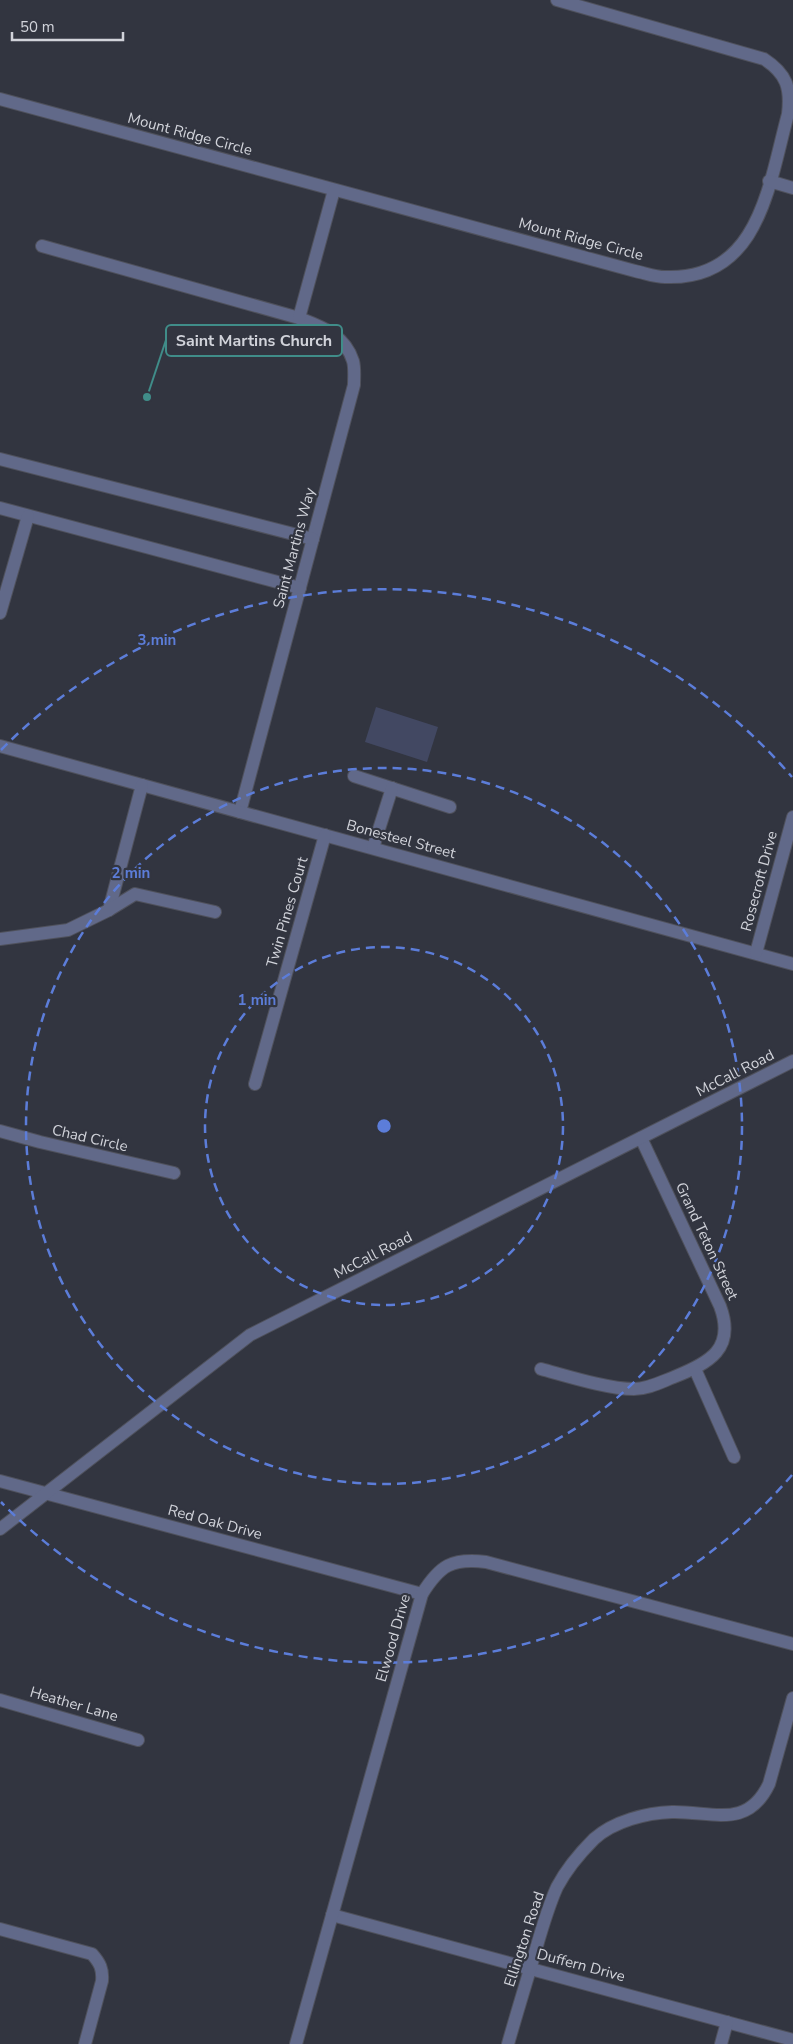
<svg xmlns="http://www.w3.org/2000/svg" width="793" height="2044" font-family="'Nunito Sans',sans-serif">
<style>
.green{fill:#424862}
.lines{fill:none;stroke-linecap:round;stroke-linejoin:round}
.minor-casing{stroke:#4f515c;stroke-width:14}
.minor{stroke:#616989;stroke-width:12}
.ring{fill:none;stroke:#5c7dd9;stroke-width:2.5;stroke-dasharray:9 6}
.labels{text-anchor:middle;stroke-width:4.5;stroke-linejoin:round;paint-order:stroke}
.street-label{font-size:15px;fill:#d1d3da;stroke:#323540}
.centre{fill:#5c7dd9;stroke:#323540;stroke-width:2.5}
.ring-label{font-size:15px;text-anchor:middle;font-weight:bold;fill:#5c7dd9;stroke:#323540;stroke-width:4.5;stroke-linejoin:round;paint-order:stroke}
.leader{fill:none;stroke:#408d89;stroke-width:2}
.callout-dot{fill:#408d89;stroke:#323540;stroke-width:2}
.callout{fill:#323540;stroke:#408d89;stroke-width:2}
.callout-label{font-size:16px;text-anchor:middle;font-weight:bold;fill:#d1d3da}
</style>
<rect width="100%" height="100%" fill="#323540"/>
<polygon class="green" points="376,707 438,727 427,762 365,742"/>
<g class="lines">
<g class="minor-casing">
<g id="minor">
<path d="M 0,99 L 635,271 C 645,273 655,277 665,277 C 760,281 769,183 788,114 C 791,88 787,74 764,59 L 557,0"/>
<polyline points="769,181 793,188"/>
<path d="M 42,246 L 299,318 C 322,327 345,335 353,361 C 355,368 354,378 354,385 L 240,812"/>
<polyline points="299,318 334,190"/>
<polyline points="0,459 313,539"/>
<polyline points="0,508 300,588"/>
<polyline points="0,613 28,516"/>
<polyline points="0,746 793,964"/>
<polyline points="354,776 450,807"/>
<polyline points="373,848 392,788"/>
<polyline points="109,910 142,785"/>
<polyline points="0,939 68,930 109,910 135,894 215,912"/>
<polyline points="756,953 793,817"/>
<polyline points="255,1084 325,835"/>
<polyline points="0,1131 40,1142 174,1173"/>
<path d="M 541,1369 C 567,1376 608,1389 634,1389 C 648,1389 661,1382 674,1377 C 709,1363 736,1349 720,1306 L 641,1138"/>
<polyline points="695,1369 734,1457"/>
<polyline points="0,1481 422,1594"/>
<polyline points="0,1529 250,1335 793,1061"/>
<polyline points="0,1700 138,1740"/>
<polyline points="332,1915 793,2040"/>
<path d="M 0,1929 L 92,1954 C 100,1963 103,1969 102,1981 L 85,2044"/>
<path d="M 296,2044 L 422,1594 C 440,1565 452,1558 486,1562 L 793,1644"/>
<path d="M 508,2044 C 517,2012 527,1980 536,1949 C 542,1928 548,1907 557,1887 C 566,1870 580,1853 594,1839 C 614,1821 646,1813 672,1812 C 712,1811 747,1830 769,1784 L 793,1698"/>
<polyline points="721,2044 727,2022"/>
</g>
</g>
<use href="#minor" class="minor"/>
</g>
<g class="ring">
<circle cx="384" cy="1126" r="179"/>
<circle cx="384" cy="1126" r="358"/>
<path d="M792 1475A537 537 0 0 1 1 1502M1 750A537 537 0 0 1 792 777"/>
</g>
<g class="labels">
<g class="street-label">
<text transform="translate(190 134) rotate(15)" y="5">Mount Ridge Circle</text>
<text transform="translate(581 239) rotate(15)" y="5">Mount Ridge Circle</text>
<text transform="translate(294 548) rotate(-75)" y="5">Saint Martins Way</text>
<text transform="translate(401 839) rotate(15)" y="5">Bonesteel Street</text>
<text transform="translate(759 881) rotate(-75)" y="5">Rosecroft Drive</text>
<text transform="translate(287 912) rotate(-74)" y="5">Twin Pines Court</text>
<text transform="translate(735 1073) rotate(-27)" y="5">McCall Road</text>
<text transform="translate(90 1138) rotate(13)" y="5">Chad Circle</text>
<text transform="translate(707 1241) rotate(65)" y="5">Grand Teton Street</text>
<text transform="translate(373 1255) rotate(-27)" y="5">McCall Road</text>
<text transform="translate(215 1522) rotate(15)" y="5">Red Oak Drive</text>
<text transform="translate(393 1638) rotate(-74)" y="5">Elwood Drive</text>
<text transform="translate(74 1704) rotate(16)" y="5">Heather Lane</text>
<text transform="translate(524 1939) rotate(-72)" y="5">Ellington Road</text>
<text transform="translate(581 1965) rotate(15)" y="5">Duffern Drive</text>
</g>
</g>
<circle cx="384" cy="1126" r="8" class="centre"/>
<g class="ring-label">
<text x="157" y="645">3 min</text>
<text x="131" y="878">2 min</text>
<text x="257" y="1005">1 min</text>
</g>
<path class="leader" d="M147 397L166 340"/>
<circle class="callout-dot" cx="147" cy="397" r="5"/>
<rect class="callout" x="166" y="325" width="176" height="31" rx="5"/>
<g class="callout-label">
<text x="254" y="346">Saint Martins Church</text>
</g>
<path d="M12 32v8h111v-8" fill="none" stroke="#d1d3da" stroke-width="2.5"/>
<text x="20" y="32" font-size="15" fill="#d1d3da" stroke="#323540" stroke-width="4" paint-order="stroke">50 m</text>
</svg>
